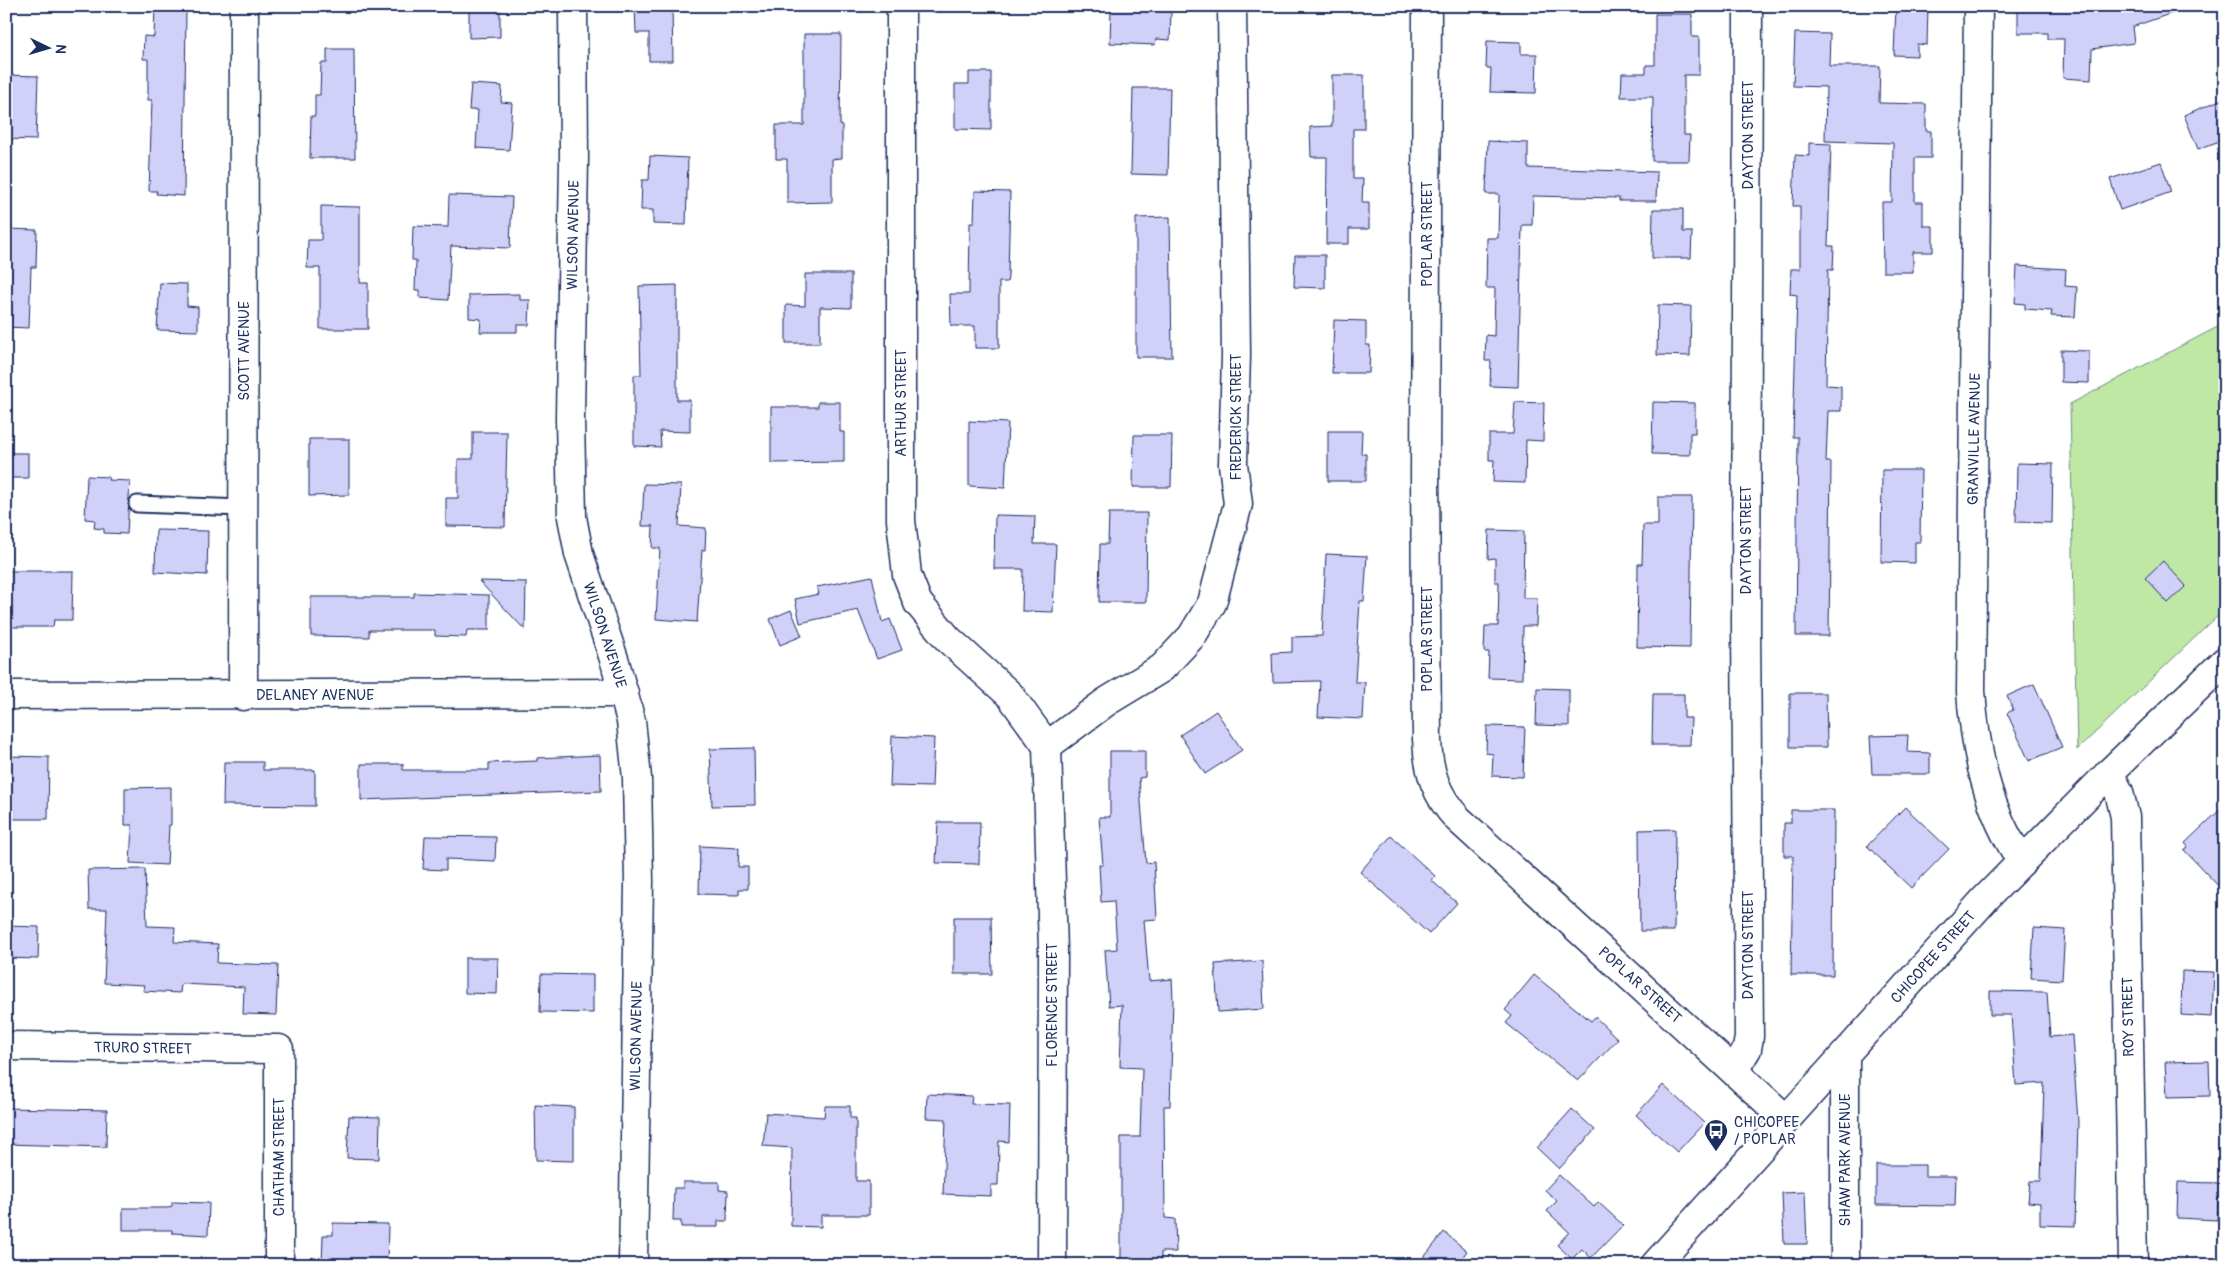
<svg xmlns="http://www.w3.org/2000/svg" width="2231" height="1271" font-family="Pangolin,sans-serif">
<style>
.green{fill:#bfe8a4;stroke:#6d8c81}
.building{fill:#d1d0f9;stroke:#1b2f5e}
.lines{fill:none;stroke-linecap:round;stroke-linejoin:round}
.service-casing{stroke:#1b2f5e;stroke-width:19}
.minor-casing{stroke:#1b2f5e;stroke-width:31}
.secondary-casing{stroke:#1b2f5e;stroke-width:31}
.service{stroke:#fff;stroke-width:15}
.minor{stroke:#fff;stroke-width:28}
.secondary{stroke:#fff;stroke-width:28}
.labels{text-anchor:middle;stroke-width:4.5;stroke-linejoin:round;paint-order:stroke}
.street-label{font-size:15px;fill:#1b2f5e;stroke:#fff}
.poi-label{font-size:15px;fill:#1b2f5e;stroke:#fff;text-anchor:start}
</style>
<rect width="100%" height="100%" fill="#fff"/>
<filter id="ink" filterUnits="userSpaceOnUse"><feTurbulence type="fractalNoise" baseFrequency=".02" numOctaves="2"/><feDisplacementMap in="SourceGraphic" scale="10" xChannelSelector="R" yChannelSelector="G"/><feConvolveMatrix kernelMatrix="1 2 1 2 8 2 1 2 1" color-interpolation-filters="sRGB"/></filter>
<g filter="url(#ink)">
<polygon class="green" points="2225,323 2225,609 2077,750 2070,404"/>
<g class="building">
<polygon points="155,6 186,6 184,196 156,194 157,191 149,191 152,100 148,100 148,59 143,59 144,36 154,37"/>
<polygon points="469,6 500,6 500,37 469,38"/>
<polygon points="635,6 672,6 673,61 649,61 649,33 636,33"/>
<polygon points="1896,6 1928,6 1927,45 1917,44 1917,56 1894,55"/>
<polygon points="2018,6 2180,6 2181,10 2132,27 2134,43 2092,49 2091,80 2063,78 2064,39 2048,39 2048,33 2018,33"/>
<polygon points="1111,8 1171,11 1170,40 1156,39 1155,45 1110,43"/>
<polygon points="1655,14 1692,14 1692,37 1699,37 1699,75 1684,75 1684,135 1690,135 1689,161 1652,161 1653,97 1621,97 1622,73 1646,73 1646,65 1655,65"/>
<polygon points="1795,33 1830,34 1829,66 1880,66 1879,103 1926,104 1926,131 1931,131 1931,158 1915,158 1915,202 1923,202 1923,226 1933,226 1933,252 1913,252 1913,272 1883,272 1882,202 1892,202 1893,143 1825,141 1826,87 1793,86"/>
<polygon points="804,34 841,34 840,125 842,125 842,158 832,159 832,202 787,203 787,159 776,159 776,125 804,125"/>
<polygon points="1487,41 1521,42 1521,54 1537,54 1536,93 1490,92 1491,68 1486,68"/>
<polygon points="327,49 354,49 355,158 310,158 311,116 315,116 315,95 320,95 321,63 327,63"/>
<polygon points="969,72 991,72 991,130 955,129 955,84 969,84"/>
<polygon points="6,75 38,76 36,140 6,139"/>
<polygon points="1332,75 1364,75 1364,129 1353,129 1353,179 1363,179 1362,203 1369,203 1369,229 1349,229 1349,244 1326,244 1327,157 1311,157 1310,127 1332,126"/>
<polygon points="471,84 502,86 501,102 512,103 509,150 476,148 478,110 469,110"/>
<polygon points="1133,88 1170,88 1168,175 1131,174"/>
<polygon points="2225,98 2225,139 2198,149 2184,115"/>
<polygon points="1488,141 1528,143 1528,168 1657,172 1656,201 1619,201 1619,198 1533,196 1532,225 1522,225 1518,387 1490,386 1491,361 1485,361 1486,335 1494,336 1495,288 1486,288 1487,238 1498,238 1499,194 1486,194"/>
<polygon points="1809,143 1831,144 1828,246 1834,246 1833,270 1828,270 1826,385 1841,386 1841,411 1828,411 1826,462 1831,462 1829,636 1796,636 1798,437 1793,437 1797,295 1790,294 1791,269 1800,269 1800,206 1793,206 1795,155 1809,156"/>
<polygon points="650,156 688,158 686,225 653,224 653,210 641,210 642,180 649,180"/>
<polygon points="2161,162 2171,192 2120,210 2110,179"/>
<polygon points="975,191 1010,192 1008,277 1007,282 999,282 999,348 975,348 975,326 951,326 950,294 969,294 970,223 974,223"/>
<polygon points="449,195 512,197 510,248 451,246 448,300 420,298 420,290 415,290 416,260 412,260 413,226 448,227"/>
<polygon points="321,206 360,207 360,283 368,283 368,329 320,329 320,268 307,268 308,240 321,240"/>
<polygon points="1653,209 1683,209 1683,232 1692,232 1691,258 1652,258"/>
<polygon points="1170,217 1172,357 1136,357 1136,218"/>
<polygon points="6,229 37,230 36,267 31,267 29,328 6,327"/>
<polygon points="1295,255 1325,255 1325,288 1294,287"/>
<polygon points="2017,266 2066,269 2065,286 2077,287 2075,317 2051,316 2052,311 2025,309 2025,304 2015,303"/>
<polygon points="805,274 851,274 851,308 820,307 820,343 786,343 786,305 805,306"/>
<polygon points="160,283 187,284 187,306 198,307 198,331 157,330"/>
<polygon points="677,285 677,400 690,400 690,432 660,431 661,447 634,446 634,375 641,375 639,286"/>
<polygon points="520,294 520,300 530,300 529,325 517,325 517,332 480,332 481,319 469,318 469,295"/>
<polygon points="1658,305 1691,306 1690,356 1657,355"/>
<polygon points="1334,320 1366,321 1366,345 1370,345 1369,373 1332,373"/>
<polygon points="2061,350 2089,351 2089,383 2061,382"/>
<polygon points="818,402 840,402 840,432 844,432 844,462 771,463 771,407 818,407"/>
<polygon points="1515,402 1544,403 1543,441 1526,440 1525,483 1493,482 1494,460 1489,460 1489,434 1513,434"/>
<polygon points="1653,402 1695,403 1695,433 1690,433 1690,455 1652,454"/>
<polygon points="969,421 1008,423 1005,488 969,486"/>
<polygon points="1328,431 1362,431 1361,454 1366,454 1366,481 1328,481"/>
<polygon points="473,432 507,432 505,527 446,526 446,498 458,498 458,459 473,459"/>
<polygon points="1134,435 1172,435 1171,487 1133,487"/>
<polygon points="309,439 349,439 349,495 309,496"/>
<rect x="6" y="453" width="22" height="25"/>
<polygon points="2017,463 2053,464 2052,523 2016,522"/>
<polygon points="1882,470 1921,470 1920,542 1915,542 1915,563 1881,562"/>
<polygon points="87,476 109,477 108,480 130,481 127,534 104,533 104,529 94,528 95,520 85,519"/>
<polygon points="644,484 681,485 679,526 706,528 705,550 702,550 697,622 656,619 660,548 652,548 653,526 642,526"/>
<polygon points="1658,497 1692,497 1690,648 1637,647 1638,564 1642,564 1643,525 1658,525"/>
<polygon points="1109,513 1147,513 1146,602 1099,602 1100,544 1108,544"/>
<polygon points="995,515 1035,516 1034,544 1056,544 1053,612 1022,611 1023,569 994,569"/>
<polygon points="156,530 208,531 207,575 155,572"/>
<polygon points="1489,530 1524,531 1523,598 1537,598 1536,626 1523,626 1522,679 1488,678 1489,652 1484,652 1485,626 1498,626 1499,582 1495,582 1495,558 1488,559"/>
<polygon points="1326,554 1367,556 1364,601 1360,601 1355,682 1365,682 1363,719 1318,717 1320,681 1273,682 1272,653 1292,652 1292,637 1322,636"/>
<polygon points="2163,561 2186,586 2168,603 2145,578"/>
<polygon points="6,571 73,571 72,620 54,620 53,627 6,627"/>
<polygon points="872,576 882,622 890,619 902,650 877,659 858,610 800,623 795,599 819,594 817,587"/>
<polygon points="479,581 526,582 525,630"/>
<polygon points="414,593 489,595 489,630 467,630 466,637 435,636 435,630 369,630 369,637 311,636 311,597 414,597"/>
<polygon points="791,610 802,636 780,645 770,619"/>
<polygon points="2034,684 2062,747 2029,761 2007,713 2013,710 2007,696"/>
<polygon points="1537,688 1569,689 1569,726 1536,725"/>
<polygon points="1790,693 1826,693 1827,747 1790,747"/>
<polygon points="1653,694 1684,694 1684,718 1691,718 1690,745 1652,745"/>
<polygon points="1216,711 1242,750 1205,774 1180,735"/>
<polygon points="1487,726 1525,727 1523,777 1492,776 1493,754 1486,753"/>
<polygon points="1908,735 1907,752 1930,753 1930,774 1872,774 1870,736"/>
<polygon points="892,736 934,738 932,787 890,786"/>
<polygon points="754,748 755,805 712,806 710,749"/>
<polygon points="1110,751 1145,751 1145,777 1139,778 1146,863 1154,862 1157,919 1144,920 1149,981 1172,979 1173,999 1170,1106 1164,1106 1165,1218 1175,1219 1176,1252 1161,1252 1161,1265 1121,1265 1121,1137 1140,1137 1142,1068 1120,1067 1122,1005 1109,1006 1105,950 1117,949 1114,901 1101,902 1099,865 1103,865 1099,817 1110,817"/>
<polygon points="600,755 601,791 361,800 361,764 403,764 403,770 489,770 489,763 537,761 537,758"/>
<polygon points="6,756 49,757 48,819 6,819"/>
<polygon points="224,762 263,762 263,770 315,770 315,806 223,805"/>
<polygon points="171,787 171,825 169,825 167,865 130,863 132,825 125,825 125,788"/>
<polygon points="2225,805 2225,893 2184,850 2188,847 2185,843"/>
<polygon points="1905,807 1949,849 1911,888 1867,846"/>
<polygon points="1791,810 1834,810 1833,975 1791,975 1793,856 1784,856 1784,823 1791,823"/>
<polygon points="938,822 980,822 979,864 936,863"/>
<polygon points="1675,829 1674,931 1640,931 1639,830"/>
<polygon points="425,836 496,837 495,861 446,859 446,870 423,869"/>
<polygon points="1391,836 1435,876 1431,880 1457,903 1429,934 1360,872"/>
<polygon points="700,846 739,848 738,867 748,867 748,889 739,889 739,895 699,894"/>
<polygon points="145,869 147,926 175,927 174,942 218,944 217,963 278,965 276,1015 243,1014 244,987 181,984 180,993 143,991 144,985 104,983 107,909 89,909 88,870"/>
<polygon points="954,917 991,917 992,974 954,974"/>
<polygon points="6,926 39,927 38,959 6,958"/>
<polygon points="2034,928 2065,930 2062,980 2031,978"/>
<polygon points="465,958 498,958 497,994 465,993"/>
<polygon points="1262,961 1264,1009 1218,1012 1215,964"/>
<polygon points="2182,971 2214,972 2212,1017 2181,1015"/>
<polygon points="541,974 593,975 593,1013 540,1012"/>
<polygon points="1534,975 1591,1021 1595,1017 1618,1039 1578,1081 1506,1023 1512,1016 1505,1010"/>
<polygon points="1990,991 2047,992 2050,1037 2072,1035 2078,1122 2075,1226 2040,1225 2040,1203 2028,1202 2030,1181 2041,1181 2044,1083 2016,1085 2011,1015 1990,1015"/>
<polygon points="2209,1061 2210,1096 2167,1097 2165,1062"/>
<polygon points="1663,1085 1704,1123 1677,1152 1636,1115"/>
<polygon points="927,1094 972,1096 971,1104 1010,1105 1009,1142 999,1141 998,1185 991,1185 991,1196 943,1194 946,1119 926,1118"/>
<polygon points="535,1105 574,1107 574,1161 536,1160"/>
<polygon points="825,1106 850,1106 850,1118 856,1118 856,1181 869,1181 869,1215 821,1215 821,1227 791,1226 792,1148 763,1146 766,1113 824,1117"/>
<polygon points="6,1108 107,1110 106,1147 6,1144"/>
<polygon points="1572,1109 1595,1130 1559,1169 1537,1148"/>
<polygon points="349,1116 380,1117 379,1159 347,1158"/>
<polygon points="1876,1165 1925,1165 1925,1176 1956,1176 1955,1206 1876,1205"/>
<polygon points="1559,1175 1594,1207 1598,1202 1623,1225 1591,1258 1582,1249 1572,1259 1557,1245 1569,1232 1547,1211 1557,1201 1545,1190"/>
<polygon points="683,1182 719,1182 719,1190 728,1191 727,1221 718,1221 718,1227 681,1227 681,1221 673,1221 674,1188 683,1188"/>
<polygon points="2178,1182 2219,1183 2217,1220 2177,1218"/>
<polygon points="1805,1192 1807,1244 1784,1244 1782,1193"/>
<polygon points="172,1202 209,1203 208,1235 172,1233 172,1230 123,1230 123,1208 167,1208 172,1206"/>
<polygon points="333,1223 388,1224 387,1265 322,1265 323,1235 333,1235"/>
<polygon points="1444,1232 1467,1251 1457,1265 1418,1265"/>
</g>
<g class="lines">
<g class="service-casing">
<polyline id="service" points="137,504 243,508"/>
</g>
<g class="minor-casing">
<g id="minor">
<polyline points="573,6 574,158 570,418 572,517 579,554 615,662 631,721 637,778 639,882 633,1265"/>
<polyline points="901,6 901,520 907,575 918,603 948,639 1010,695 1047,746"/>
<path d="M 1427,6 L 1425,474 L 1427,739 C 1428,771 1436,796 1458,819 L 1786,1119"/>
<path d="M 1978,6 L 1971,691 C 1975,750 1987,811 2022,861"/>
<polyline points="6,695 624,693"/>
<polyline points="243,696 244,6"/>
<polyline points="1047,746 1106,702 1162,668 1192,636 1212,603 1238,504 1233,464 1236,355 1232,6"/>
<polyline points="1047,746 1053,951 1052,1265"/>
<polyline points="2109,773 2119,792 2125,817 2133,1265"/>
<polyline points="6,1046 279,1049 279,1265"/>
<polyline points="1845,1055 1845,1265"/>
<polyline points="1734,1070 1747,1049 1749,1037 1746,624 1748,6"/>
</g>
</g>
<g class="secondary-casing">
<polyline id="secondary" points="1655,1265 1986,898 2109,773 2225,661"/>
</g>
<use href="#service" class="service"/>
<use href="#minor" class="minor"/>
<use href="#secondary" class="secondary"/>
</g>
</g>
<defs>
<g id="bus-pin" transform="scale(1.25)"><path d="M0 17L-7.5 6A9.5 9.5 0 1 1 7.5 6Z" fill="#1b2f5e" stroke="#fff"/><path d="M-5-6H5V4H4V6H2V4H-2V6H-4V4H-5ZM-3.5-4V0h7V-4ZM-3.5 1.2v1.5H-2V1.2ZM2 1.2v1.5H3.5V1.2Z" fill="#fff"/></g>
</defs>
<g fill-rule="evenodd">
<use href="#bus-pin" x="1716" y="1131"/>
</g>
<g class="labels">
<g class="street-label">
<text transform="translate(1748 135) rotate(-90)" y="5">DAYTON STREET</text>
<text transform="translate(1427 234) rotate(-90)" y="5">POPLAR STREET</text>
<text transform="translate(573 235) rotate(-89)" y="5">WILSON AVENUE</text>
<text transform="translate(244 351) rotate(-90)" y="5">SCOTT AVENUE</text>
<text transform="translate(901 403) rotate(-90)" y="5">ARTHUR STREET</text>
<text transform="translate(1236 417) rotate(-90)" y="5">FREDERICK STREET</text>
<text transform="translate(1974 439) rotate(-89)" y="5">GRANVILLE AVENUE</text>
<text transform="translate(1746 540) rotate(-90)" y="5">DAYTON STREET</text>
<text transform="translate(605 635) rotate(72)" y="5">WILSON AVENUE</text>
<text transform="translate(1427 639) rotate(-90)" y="5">POPLAR STREET</text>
<text x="315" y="700">DELANEY AVENUE</text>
<text transform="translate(1748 945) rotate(-90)" y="5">DAYTON STREET</text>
<text transform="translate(1933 957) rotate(-48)" y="5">CHICOPEE STREET</text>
<text transform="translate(1640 985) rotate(42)" y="5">POPLAR STREET</text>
<text transform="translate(1052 1005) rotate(-90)" y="5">FLORENCE STREET</text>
<text transform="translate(2128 1017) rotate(-91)" y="5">ROY STREET</text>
<text transform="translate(636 1036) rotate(-89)" y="5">WILSON AVENUE</text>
<text transform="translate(143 1048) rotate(1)" y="5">TRURO STREET</text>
<text transform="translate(279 1157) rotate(-90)" y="5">CHATHAM STREET</text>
<text transform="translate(1845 1160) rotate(-90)" y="5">SHAW PARK AVENUE</text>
</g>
<g class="poi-label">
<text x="1734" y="1127">CHICOPEE<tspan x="1734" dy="17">/ POPLAR</tspan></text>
</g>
</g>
<rect width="2231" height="1271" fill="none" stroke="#fff" stroke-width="25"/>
<rect x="12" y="12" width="2206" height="1246" fill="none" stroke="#1b2f5e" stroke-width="2" filter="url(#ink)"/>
<g transform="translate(48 48) rotate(95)" stroke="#ffffff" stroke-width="4" paint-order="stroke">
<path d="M0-4L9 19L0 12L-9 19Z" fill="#1b2f5e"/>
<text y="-8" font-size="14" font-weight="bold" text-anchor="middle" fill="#1b2f5e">N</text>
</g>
</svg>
